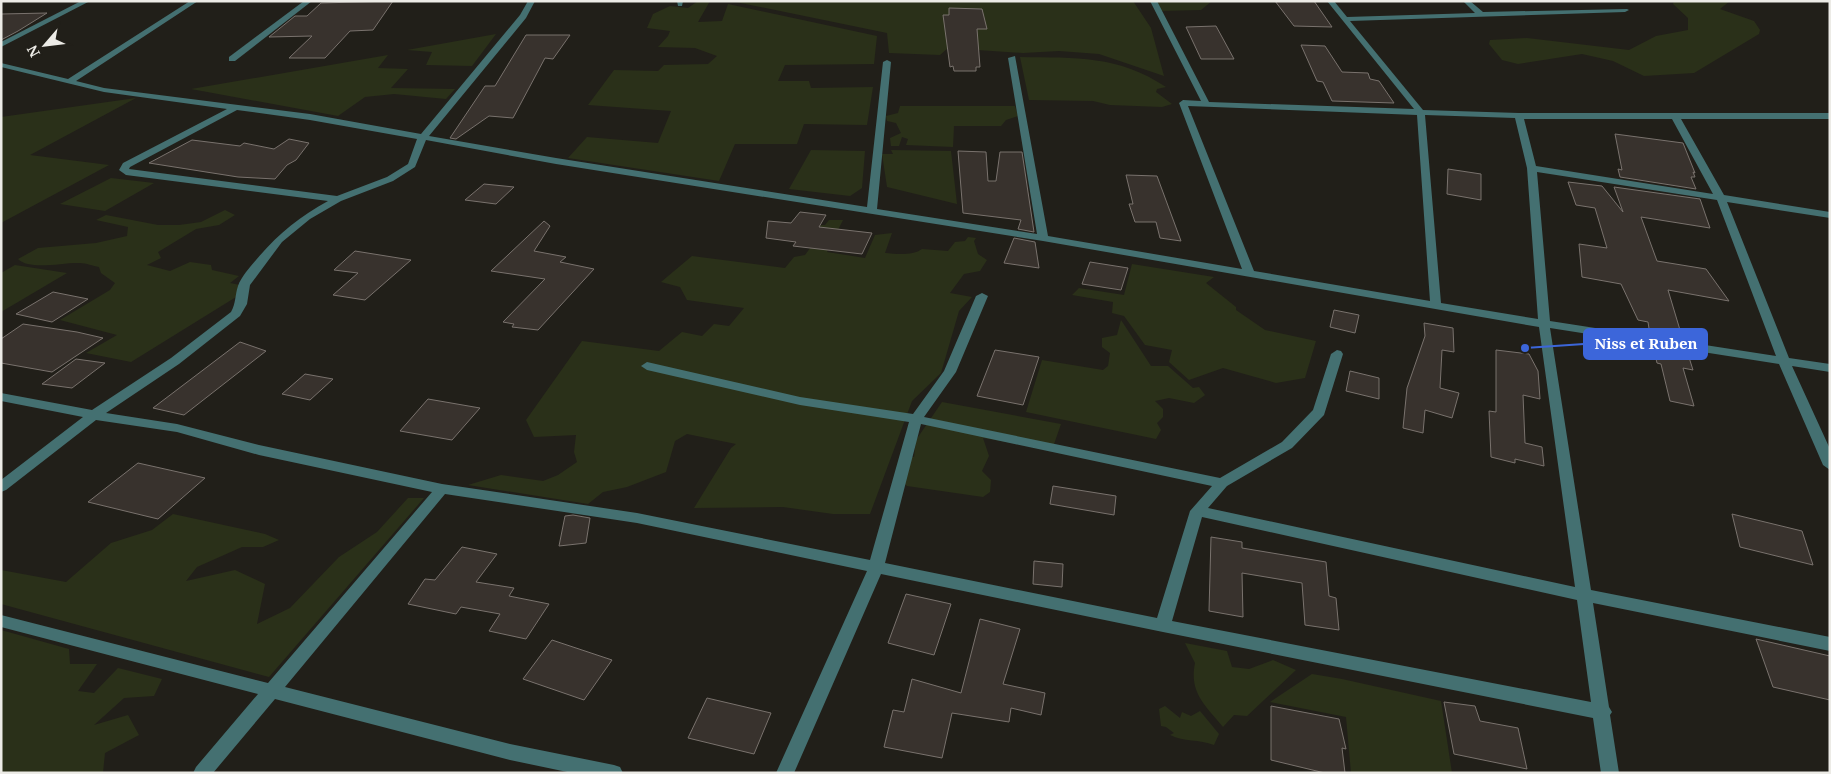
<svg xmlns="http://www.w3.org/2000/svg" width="1831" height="774" font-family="'Noto Serif',serif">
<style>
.green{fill:#2a3019}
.building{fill:#38322d;stroke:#79726d}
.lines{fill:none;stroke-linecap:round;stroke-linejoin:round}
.minor{fill:#447071;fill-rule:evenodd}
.leader{fill:none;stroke:#3c66da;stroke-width:2}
.callout-dot{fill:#3c66da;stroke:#211f19;stroke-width:2}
.callout{fill:#3c66da;stroke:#3c66da;stroke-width:2}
.callout-label{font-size:15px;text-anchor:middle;font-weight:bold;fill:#fff}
</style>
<rect width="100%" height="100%" fill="#211f19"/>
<g class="green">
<polygon points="698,1 710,1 698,22 722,21 728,4 877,36 874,64 785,65 778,81 809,81 811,88 873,87 867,125 804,124 797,144 735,144 719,181 568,158 587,137 658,143 671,111 588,105 614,70 658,71 664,65 708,64 717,56 695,48 658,47 668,36 670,31 647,28 653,14 670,6 688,8"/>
<polygon points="731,1 1133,1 1151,28 1164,76 1099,54 1059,51 1023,53 948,48 940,55 889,53 887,33"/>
<polygon points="1153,1 1212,1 1201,10 1159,11"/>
<polygon points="1674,1 1730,1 1720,9 1754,21 1760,30 1759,34 1694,73 1644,76 1613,61 1582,54 1518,64 1502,60 1489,44 1490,40 1527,38 1629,50 1656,36 1688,30 1688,18 1673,4"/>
<polygon points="496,34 472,66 426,65 432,52 407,50"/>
<polygon points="388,55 378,68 408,69 391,88 455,89 446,99 394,94 365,97 338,116 191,89"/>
<path d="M 1020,57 C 1076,58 1118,55 1166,87 L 1157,89 L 1156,92 L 1172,104 L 1162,107 L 1110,105 L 1093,101 L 1029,100 Z"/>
<polygon points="136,98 30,155 109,165 1,223 1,117"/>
<polygon points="900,106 1015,106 1018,116 1006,120 1001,126 954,126 953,147 906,145 908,139 902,137 899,146 891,146 890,138 901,133 896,123 887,121 886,116 898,113"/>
<polygon points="811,150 865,151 862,188 850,196 789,189"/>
<polygon points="891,150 951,151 957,204 887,187 882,154 893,154"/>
<polygon points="111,178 154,183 105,211 60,204"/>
<path d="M 225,210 L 235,215 L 219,225 L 196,229 L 158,252 L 161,258 L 147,265 L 170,271 L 190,262 L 211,265 L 212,270 L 239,276 L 230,283 L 240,285 L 236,297 L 131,362 L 86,353 L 117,335 L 60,320 L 110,290 L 115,283 L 101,273 L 99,267 C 93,266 86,263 80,263 C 64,262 30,271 18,259 L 38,248 L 96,243 L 127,236 L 128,227 L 96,220 L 106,215 L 158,225 L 179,225 L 201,222 Z"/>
<path d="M 829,220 L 843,220 L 827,252 L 865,258 L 875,235 L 892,233 L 885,253 C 896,254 913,256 922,249 L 948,251 L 955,242 L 965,241 L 968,237 L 976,238 L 974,241 L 978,254 L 987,260 L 980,271 L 964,274 L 950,293 L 972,297 L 959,311 L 941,373 L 912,401 L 870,514 L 833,514 L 783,507 L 694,508 L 731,448 L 736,444 L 687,434 L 675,441 L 666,472 L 627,487 L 603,492 L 588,504 L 468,485 L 501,475 L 543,481 L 558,475 L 577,462 L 574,452 L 576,435 L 534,437 L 526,420 L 582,341 L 659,351 L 682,332 L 702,336 L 714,324 L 729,326 L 744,308 L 687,300 L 680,287 L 661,282 L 692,256 L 785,268 L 794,257 L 805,255 L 816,240 L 812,237 L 821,225 L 825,225 Z"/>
<polygon points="1132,264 1214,277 1206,283 1236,307 1236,310 1265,330 1316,341 1305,378 1276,383 1223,368 1189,380 1169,362 1172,350 1145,345 1124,316 1112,313 1113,302 1072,295 1079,288 1124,295"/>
<polygon points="15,265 67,273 1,312 1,273"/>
<polygon points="1121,320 1151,366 1168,366 1193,388 1199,387 1205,395 1194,403 1169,398 1155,401 1163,409 1163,417 1157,423 1161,430 1156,439 1026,412 1042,360 1103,370 1108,366 1110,353 1102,347 1102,338 1117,335"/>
<polygon points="942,402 1061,424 1052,450 983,438 989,456 982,471 991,480 990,492 983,497 907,486 901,480 907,456 914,457 916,440"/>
<polygon points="408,498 424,498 269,677 1,604 1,570 66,582 111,543 152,530 173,514 265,534 279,540 263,547 242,547 197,567 186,581 235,570 265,584 257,624 290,608 339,557 377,532"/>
<polygon points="1,630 69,649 70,664 97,664 78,691 94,693 118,668 162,679 154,696 124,698 94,725 128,715 139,735 105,753 103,773 1,773"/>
<path d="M 1185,643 L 1227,651 L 1232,667 L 1249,669 L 1273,660 L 1296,670 L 1247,716 L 1234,715 L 1223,727 C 1205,705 1189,693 1195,663 Z"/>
<polygon points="1312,674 1342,679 1441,701 1452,773 1351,773 1346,717 1270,702"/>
<path d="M 1165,706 L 1180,718 L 1182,712 L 1191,716 L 1200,711 L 1219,734 L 1214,745 C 1199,739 1184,742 1170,735 L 1174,733 L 1166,727 L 1161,726 L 1159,709 Z"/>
</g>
<g class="building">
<polygon points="393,1 373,30 350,31 325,58 289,58 312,36 269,37 295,16 307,16 321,3"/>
<polygon points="1275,1 1314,1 1332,27 1294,26"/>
<polygon points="949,8 982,9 987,29 977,29 980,67 976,67 976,71 954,71 953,66 950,67 943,15 949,15"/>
<polygon points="47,13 18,31 1,40 1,14"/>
<polygon points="1216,26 1234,59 1201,59 1186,27"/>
<polygon points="526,35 570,35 553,59 545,58 513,118 489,116 456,139 450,138 485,86 495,86"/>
<polygon points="1301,45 1325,46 1342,72 1368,73 1370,79 1379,81 1394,103 1332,101 1323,82 1317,81"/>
<polygon points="1615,134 1683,143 1695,173 1693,172 1695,177 1691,177 1696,189 1620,177 1618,169 1622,170"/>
<polygon points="289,139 309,143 296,160 287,165 275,179 238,177 149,163 192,140 240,146 244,143 274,149"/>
<polygon points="958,151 986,152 988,181 996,181 1000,152 1022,152 1034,232 1018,229 1021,220 963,213"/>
<polygon points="1448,169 1481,174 1481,200 1447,194"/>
<polygon points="1126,175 1157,176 1181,241 1160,238 1156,222 1135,222 1129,204 1133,204"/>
<polygon points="1568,182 1602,186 1623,212 1614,187 1700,199 1710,228 1641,217 1657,261 1706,269 1729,301 1668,290 1683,340 1650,335 1648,322 1638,320 1621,284 1582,277 1579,244 1607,248 1595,208 1576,205"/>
<polygon points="484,184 514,187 496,204 465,200"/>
<polygon points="800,212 826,215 819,227 872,233 862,254 793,246 796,242 766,238 768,221 791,223"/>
<polygon points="544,221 550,226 534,251 566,257 560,262 594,269 538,330 512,327 514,324 503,322 545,279 491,271"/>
<polygon points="1014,238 1035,242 1039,268 1004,263"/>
<polygon points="355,251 411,260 365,300 333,295 358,273 334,270"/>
<polygon points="1090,262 1128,268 1121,290 1082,284"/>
<polygon points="53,292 88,299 52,322 16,314"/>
<polygon points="1334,310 1359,315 1355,333 1330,327"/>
<polygon points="1424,323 1453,328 1454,352 1442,350 1440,388 1459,393 1452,418 1425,410 1423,433 1403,428 1407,388 1425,336"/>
<polygon points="23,324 77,332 103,338 52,372 1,363 1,339"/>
<polygon points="240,342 266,351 184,415 153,408"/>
<polygon points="1653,346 1687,351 1693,370 1683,368 1694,406 1670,401 1661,364 1657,363"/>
<polygon points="995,350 1039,357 1023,405 977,396"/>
<polygon points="1496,350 1529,354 1538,371 1540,399 1523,395 1525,443 1542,447 1544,466 1515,459 1515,463 1491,457 1489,411 1496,412"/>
<polygon points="76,359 105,363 72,388 42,384"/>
<polygon points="1350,371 1379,378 1379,399 1346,391"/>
<polygon points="305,374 333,379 310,400 282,394"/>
<polygon points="428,399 480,408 452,440 400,431"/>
<polygon points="138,463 205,478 158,519 88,502"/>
<polygon points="1053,486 1116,496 1114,515 1050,504"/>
<polygon points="1732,514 1802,531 1813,565 1740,547"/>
<polygon points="573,515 590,518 586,543 559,546 565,516"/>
<polygon points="1211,537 1242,542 1242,548 1326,562 1329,596 1336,598 1339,630 1305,625 1302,583 1242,573 1243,617 1209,611"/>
<polygon points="462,547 497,554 476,582 514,588 509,596 549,604 526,639 489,631 500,614 461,607 456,614 408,604 425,579 435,580"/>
<polygon points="1034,561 1063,564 1062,587 1033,584"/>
<polygon points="906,594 951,604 934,655 888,643"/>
<polygon points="980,619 1020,629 1003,684 1045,693 1041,715 1011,708 1009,722 952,713 942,758 884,747 893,710 904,712 912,679 961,693"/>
<polygon points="1756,639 1830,656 1830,700 1773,687"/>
<polygon points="552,640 612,660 584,700 523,679"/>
<polygon points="707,698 771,713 754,754 688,738"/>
<polygon points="1444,702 1475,706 1480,721 1518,728 1527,769 1454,754"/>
<polygon points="1271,706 1339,719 1346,749 1342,748 1345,773 1325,773 1271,760"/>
</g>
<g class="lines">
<g class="minor">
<polygon points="81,1 90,1 1,47 1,42"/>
<path d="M 190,1 L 198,1 L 76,81 L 104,88 L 310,114 L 421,134 L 520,15 L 528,1 L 535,1 L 526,18 L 429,136 L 556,158 L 867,207 L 883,62 L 887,60 L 891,62 L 877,209 L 1037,234 L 1008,58 L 1015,56 L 1048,236 L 1242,269 L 1179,103 L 1183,100 L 1201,101 L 1150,1 L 1157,1 L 1209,102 L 1414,109 L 1327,1 L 1334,1 L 1347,17 L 1475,13 L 1463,1 L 1470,1 L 1483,12 L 1627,9 L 1629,10 L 1625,12 L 1350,21 L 1423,110 L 1519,113 L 1830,113 L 1830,119 L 1681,119 L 1724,195 L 1830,212 L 1830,218 L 1727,202 L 1789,358 L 1830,364 L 1830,372 L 1792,366 L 1830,449 L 1830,470 L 1823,465 L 1779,364 L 1550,328 L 1591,590 L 1830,637 L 1830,651 L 1593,603 L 1609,707 L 1612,712 L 1610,715 L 1619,773 L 1601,773 L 1593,718 L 1163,632 L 881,574 L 794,773 L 776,773 L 867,571 L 637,523 L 445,494 L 285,687 L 510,744 L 614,765 L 620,767 L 623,773 L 572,773 L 510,760 L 275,699 L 213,773 L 193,773 L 196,767 L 258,694 L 1,627 L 1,615 L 268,683 L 432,492 L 259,455 L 177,432 L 96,420 L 6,490 L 1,492 L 1,480 L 83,417 L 1,401 L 1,393 L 92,410 L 171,358 L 231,312 C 236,303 235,295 238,286 C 241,277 250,267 256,260 C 277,235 299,217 328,201 L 126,175 L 119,170 L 123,163 L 227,109 L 104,92 L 1,67 L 1,63 L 68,79 ZM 1188,106 L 1417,115 L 1430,301 L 1254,271 ZM 237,110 L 310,120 L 417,139 L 408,164 L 387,177 L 337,196 L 129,169 L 130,167 ZM 1425,115 L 1515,118 L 1527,168 L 1538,319 L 1441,303 ZM 1524,119 L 1672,119 L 1713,194 L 1536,166 ZM 426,140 L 556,164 L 1043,241 L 1539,327 L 1575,587 L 1208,508 L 1227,486 L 1292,448 L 1324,415 L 1343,354 L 1341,351 L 1337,350 L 1331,354 L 1313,410 L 1282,442 L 1220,478 L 924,417 L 956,372 L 988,296 L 982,293 L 976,296 L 944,371 L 913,414 L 800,397 L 647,362 L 641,366 L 647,370 L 800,405 L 909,422 L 870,560 L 637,513 L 442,484 L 259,445 L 177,424 L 106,413 L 179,364 L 240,316 L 247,304 L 250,285 L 282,242 L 310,219 L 341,201 L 393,181 L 415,167 ZM 1537,172 L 1717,200 L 1776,356 L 1550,321 ZM 921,424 L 1212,486 L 1190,511 L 1157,618 L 885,563 ZM 1202,517 L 1577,600 L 1591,702 L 1172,621 Z"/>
<polygon points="304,1 312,1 235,61 229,61 229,57"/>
<polygon points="677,1 683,1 682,6 678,6"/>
</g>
</g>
<path class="leader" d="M1525 348L1584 344"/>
<circle class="callout-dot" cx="1525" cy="348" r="5"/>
<rect class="callout" x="1584" y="329" width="123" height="30" rx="5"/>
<g class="callout-label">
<text x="1646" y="349">Niss et Ruben</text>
</g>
<rect width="1831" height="774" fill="none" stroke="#ecebe6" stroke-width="5"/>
<g transform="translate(45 45) rotate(242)" stroke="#211f19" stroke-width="4" paint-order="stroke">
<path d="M0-4L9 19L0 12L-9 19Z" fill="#ecebe6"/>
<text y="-8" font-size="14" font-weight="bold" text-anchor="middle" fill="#ecebe6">N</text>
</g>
</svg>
